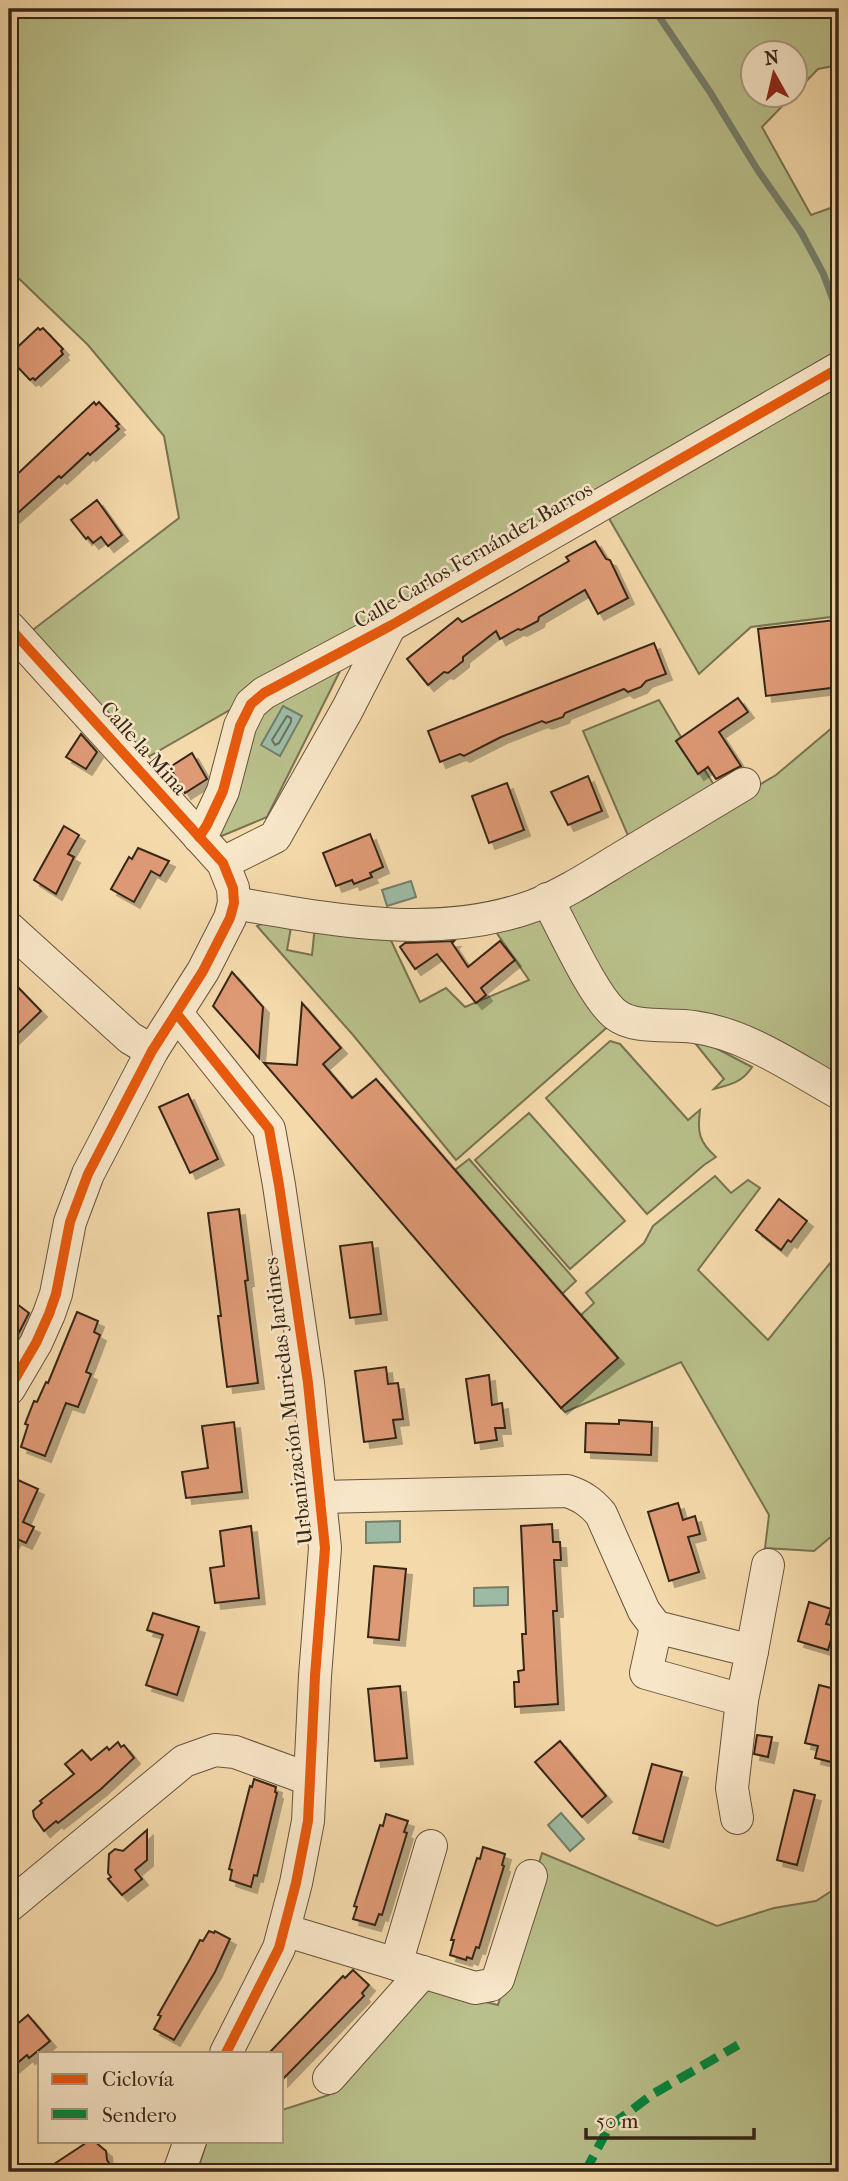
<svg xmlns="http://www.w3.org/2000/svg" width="848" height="2181" font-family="'IM FELL French Canon',serif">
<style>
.green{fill:#b9c08b;stroke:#787351;stroke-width:2}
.water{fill:#9dbba4;stroke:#747f6c;stroke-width:2}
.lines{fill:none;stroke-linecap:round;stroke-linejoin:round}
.shore{stroke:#6a705e;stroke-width:2}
.stream{stroke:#747f6c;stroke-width:7}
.building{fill:#de9975;stroke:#362617;stroke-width:2;filter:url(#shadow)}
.minor-casing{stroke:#66533c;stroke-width:34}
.minor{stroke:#f8e6c8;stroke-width:32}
.quiet{stroke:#00873e;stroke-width:9;stroke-dasharray:18 9;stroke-linecap:butt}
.cycleway-casing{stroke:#f8e6c8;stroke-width:15}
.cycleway{stroke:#e8590c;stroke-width:10}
.labels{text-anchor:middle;stroke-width:5;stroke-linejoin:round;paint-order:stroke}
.street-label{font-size:21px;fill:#362617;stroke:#f8e6c8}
</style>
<defs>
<filter id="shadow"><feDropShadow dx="6" dy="6" stdDeviation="0" flood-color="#0004"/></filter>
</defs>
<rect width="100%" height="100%" fill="#f4d9aa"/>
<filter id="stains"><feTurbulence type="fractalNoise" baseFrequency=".00286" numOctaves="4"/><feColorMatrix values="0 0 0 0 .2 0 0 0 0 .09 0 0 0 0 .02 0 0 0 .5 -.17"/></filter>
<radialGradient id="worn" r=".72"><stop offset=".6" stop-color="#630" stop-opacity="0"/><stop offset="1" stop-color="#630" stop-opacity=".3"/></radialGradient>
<g class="green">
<polygon points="9,9 839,9 839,65 818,69 796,92 796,52 754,52 754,94 793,95 762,127 811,215 839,205 839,360 148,757 30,632 179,518 164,436 88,345 9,269"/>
<polygon points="839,380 839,616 751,627 699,674 607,515"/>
<polygon points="350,651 267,817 217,838 259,709"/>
<polygon points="659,700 681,737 676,741 698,773 704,769 719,793 629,838 583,731"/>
<polygon points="839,722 839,1082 642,1016 596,980 565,899 776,775"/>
<polygon points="544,913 612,1023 456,1160 353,1035 257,926 265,922 292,922 287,950 312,955 315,925 387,932 420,1002 446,988 465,1007 529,980 494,929"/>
<path d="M 687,1033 L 752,1067 C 743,1082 730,1085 714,1089 L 724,1079 Z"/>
<path d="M 610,1041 L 620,1044 L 688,1120 L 700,1110 C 697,1132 699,1142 716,1157 L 704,1165 L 647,1214 L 546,1098 Z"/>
<polygon points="529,1113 625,1221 570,1269 475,1160"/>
<polygon points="469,1159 576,1281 562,1294 455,1170"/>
<polygon points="715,1176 731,1193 748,1180 760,1188 698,1270 768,1340 839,1252 839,1530 814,1551 765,1548 769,1515 681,1362 565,1412 561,1408 581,1315 594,1303 586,1293 644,1243 653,1226"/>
<polygon points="542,1853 717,1926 774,1908 816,1901 839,1886 839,2172 197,2172 207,2141 282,2141 282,2110 329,2095 424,1987 498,2005"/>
</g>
<g class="water">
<polygon points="283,706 302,716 280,756 261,745"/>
<polygon points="411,881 416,897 387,906 382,890"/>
<polygon points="400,1521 400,1542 366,1543 366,1522"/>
<polygon points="508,1587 508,1605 474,1606 474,1588"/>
<polygon points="561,1813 584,1839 570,1851 548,1825"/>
</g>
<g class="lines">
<polygon class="shore" points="287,716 291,718 291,722 279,743 275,745 272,740"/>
<polyline class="stream" points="654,9 710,92 757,169 801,232 823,273 839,316"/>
</g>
<g class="building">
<polygon points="38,328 40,330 43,328 63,349 61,351 63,354 35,380 33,378 30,380 10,359 13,357 10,354"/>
<polygon points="94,402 96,405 99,402 119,424 116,426 119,429 90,455 88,453 61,478 59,476 9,521 9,482"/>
<polygon points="97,500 122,535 108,546 101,537 93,543 88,537 86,539 71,520"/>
<polygon points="595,541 606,559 610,560 628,598 598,614 585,590 539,617 538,621 521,630 518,629 500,639 496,631 463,657 463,661 448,673 444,672 428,685 407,659 458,618 462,622 512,594 569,561 566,557"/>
<polygon points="835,620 839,660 839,687 766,696 758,629"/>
<polygon points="654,643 666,674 646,681 641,687 628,692 624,689 565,713 563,717 546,723 542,721 501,737 464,756 460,754 440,762 428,731"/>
<polygon points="738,698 748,712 719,732 741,766 716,779 708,767 698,774 676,741"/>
<polygon points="81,734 97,752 86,769 66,757"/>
<polygon points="192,753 207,779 185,793 170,767"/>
<polygon points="588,776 602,811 568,825 551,792"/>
<polygon points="507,783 524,830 489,843 472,796"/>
<polygon points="64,826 79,835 68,854 74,857 56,894 34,880"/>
<polygon points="370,834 383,867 370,873 372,877 354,884 352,880 336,886 323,853"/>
<polygon points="138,848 169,861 160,876 151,871 134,902 111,889 129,857 132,859"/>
<polygon points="454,941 452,943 468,967 500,941 515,960 481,988 486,995 476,1003 437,954 415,969 400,947 405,943"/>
<polygon points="232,972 263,1007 259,1058 213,1006"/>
<polygon points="9,978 41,1011 9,1042"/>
<polygon points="302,1003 341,1048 323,1064 352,1098 376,1079 618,1358 561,1408 264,1063 297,1065"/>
<polygon points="188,1094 218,1159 190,1173 159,1107"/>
<polygon points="779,1199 807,1221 791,1242 788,1240 781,1250 756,1230"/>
<polygon points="239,1209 248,1280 245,1281 258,1383 227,1387 218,1316 221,1316 208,1213"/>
<polygon points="372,1242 381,1314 350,1318 340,1246"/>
<polygon points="9,1298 29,1313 9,1352"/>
<polygon points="77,1312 98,1321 94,1332 100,1335 86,1372 91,1374 78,1407 66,1403 45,1456 21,1447 28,1425 25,1424 34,1401 37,1402 46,1382 48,1383"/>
<polygon points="386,1367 388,1384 398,1383 403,1419 393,1420 396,1438 364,1442 355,1371"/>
<polygon points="489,1375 492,1405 502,1403 505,1428 495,1428 497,1440 475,1443 466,1379"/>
<polygon points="619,1420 652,1422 651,1455 585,1452 586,1423 619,1424"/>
<polygon points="234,1422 242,1492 186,1498 182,1472 208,1468 202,1426"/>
<polygon points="9,1476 38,1489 23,1522 34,1527 26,1543 15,1538 9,1550"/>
<polygon points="678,1503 683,1520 695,1516 700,1534 688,1537 699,1572 669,1581 648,1512"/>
<polygon points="552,1524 553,1542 560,1542 561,1560 554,1560 557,1611 553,1611 558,1704 515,1707 514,1682 519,1682 518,1671 524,1670 522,1634 526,1634 521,1526"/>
<polygon points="251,1526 259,1598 215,1603 210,1568 224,1566 220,1531"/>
<polygon points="374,1566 406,1569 399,1640 368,1637"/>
<polygon points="809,1602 831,1609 826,1624 835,1626 828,1650 798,1641"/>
<polygon points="153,1613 199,1627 177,1695 146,1685 163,1635 147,1630"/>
<polygon points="819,1685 839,1690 839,1764 815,1758 818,1746 805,1743"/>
<polygon points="400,1686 407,1758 375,1761 368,1689"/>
<polygon points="757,1735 772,1737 768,1757 754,1754"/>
<polygon points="560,1741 606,1796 582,1817 535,1762"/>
<polygon points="118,1742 121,1747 124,1745 134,1758 101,1789 58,1823 56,1821 44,1831 34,1817 33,1811 42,1803 40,1801 74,1774 65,1764 82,1750 91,1760 107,1747 109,1750"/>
<polygon points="652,1764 682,1772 663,1842 633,1833"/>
<polygon points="254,1779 276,1787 275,1792 277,1793 257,1876 254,1875 251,1887 230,1880 232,1870 229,1869 250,1786 252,1787"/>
<polygon points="794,1790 815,1795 797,1865 777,1860"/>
<polygon points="386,1814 408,1821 404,1832 407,1833 382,1915 379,1914 375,1925 353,1919 357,1907 354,1906 380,1825 383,1826"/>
<polygon points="147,1830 147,1860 135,1870 142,1879 122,1895 108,1879 111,1877 108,1873 109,1854 115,1849 123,1851"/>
<polygon points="483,1847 505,1854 502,1865 504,1866 479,1948 476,1947 472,1959 467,1957 466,1960 450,1955 454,1940 451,1940 477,1858 480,1859"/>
<polygon points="209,1931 214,1933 215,1931 230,1939 215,1972 174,2040 154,2029 161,2016 158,2015 190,1959 200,1940 203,1941"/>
<polygon points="353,1970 369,1985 362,1993 364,1996 282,2080 282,2053 269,2053 343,1976 345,1978"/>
<polygon points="28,2015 50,2041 29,2058 27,2055 9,2070 9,2031"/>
<polygon points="89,2141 94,2141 106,2151 107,2160 115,2172 42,2172"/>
</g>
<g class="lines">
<g class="minor-casing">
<g id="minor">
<polyline points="9,627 223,863 233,888 234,903 230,918 203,971 152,1051 88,1174 70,1222 56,1294 49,1314 36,1343 9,1389"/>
<polyline points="199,837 207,825 223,791 240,726 251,704 264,693 390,626 839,368"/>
<polyline points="223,863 275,837 347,710 390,626"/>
<path d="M 547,899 C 562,926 593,996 615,1014 C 635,1030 670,1023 694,1027 C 746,1034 794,1068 839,1093"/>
<path d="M 234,903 C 332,920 437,941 533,906 C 564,894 593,875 621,858 C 662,833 703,809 744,784"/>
<polyline points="9,928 130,1038 152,1051"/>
<polyline points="177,1014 269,1129 279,1185 308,1383 325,1548 315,1676 308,1821 296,1883 279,1948 226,2053"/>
<path d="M 321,1497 L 567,1491 C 582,1496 591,1502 601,1514 L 644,1611 L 656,1627 L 646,1673 L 742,1700 L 752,1651 L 656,1627"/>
<polyline points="752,1651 768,1565"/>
<polyline points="737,1818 732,1788 742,1700"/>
<polyline points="9,1906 184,1761 215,1750 235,1752 309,1779"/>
<polyline points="284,1930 475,1988 491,1985 498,1979 531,1876"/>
<polyline points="396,1964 431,1846"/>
<polyline points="329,2078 423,1972"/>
<polyline points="179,2172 190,2141"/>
</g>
</g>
<use href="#minor" class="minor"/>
<polyline class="quiet" points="585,2172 609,2127 653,2094 738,2045"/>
<g class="cycleway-casing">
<g id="cycleway">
<polyline points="9,627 223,863 233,888 234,903 230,918 203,971 152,1051 88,1174 70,1222 56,1294 49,1314 36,1343 9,1389"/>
<polyline points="199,837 207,825 223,791 240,726 251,704 264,693 390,626 839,368"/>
<polyline points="177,1014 269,1129 279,1185 308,1383 325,1548 315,1676 308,1821 296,1883 279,1948 226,2053"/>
</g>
</g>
<use href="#cycleway" class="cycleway"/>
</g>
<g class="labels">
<g class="street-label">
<text transform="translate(473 555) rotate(-30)" y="7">Calle Carlos Fernández Barros</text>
<text transform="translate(144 748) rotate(48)" y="7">Calle la Mina</text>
<text transform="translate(288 1401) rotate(-97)" y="7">Urbanización Muriedas Jardines</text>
</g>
</g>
<rect width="848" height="2181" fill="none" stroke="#f4d9aa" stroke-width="35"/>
<rect x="10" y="10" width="827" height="2160" fill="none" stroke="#362617" stroke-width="3.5"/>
<rect x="18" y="18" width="813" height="2146" fill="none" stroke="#362617" stroke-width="2"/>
<rect x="38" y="2052" width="245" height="91" fill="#f8e6c8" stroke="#aa9981" stroke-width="2"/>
<rect x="52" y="2074" width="35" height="10" fill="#e8590c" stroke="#aa9981" stroke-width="2"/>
<text x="102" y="2086" font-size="21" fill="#362617">Ciclovía</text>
<rect x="52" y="2109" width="35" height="10" fill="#00873e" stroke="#aa9981" stroke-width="2"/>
<text x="102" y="2122" font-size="21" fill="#362617">Sendero</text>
<g transform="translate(774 74) rotate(352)"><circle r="33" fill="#f8e6c8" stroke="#aa9981" stroke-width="2"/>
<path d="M0-5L12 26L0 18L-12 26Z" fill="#8f2418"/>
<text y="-10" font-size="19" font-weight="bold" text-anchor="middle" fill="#362617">N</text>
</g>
<path d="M586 2128v10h168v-10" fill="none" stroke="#362617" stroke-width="3.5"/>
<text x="596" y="2128" font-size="21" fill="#362617" stroke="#f8e6c8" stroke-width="5" paint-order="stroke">50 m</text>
<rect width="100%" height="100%" filter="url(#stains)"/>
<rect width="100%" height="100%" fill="url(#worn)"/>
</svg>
